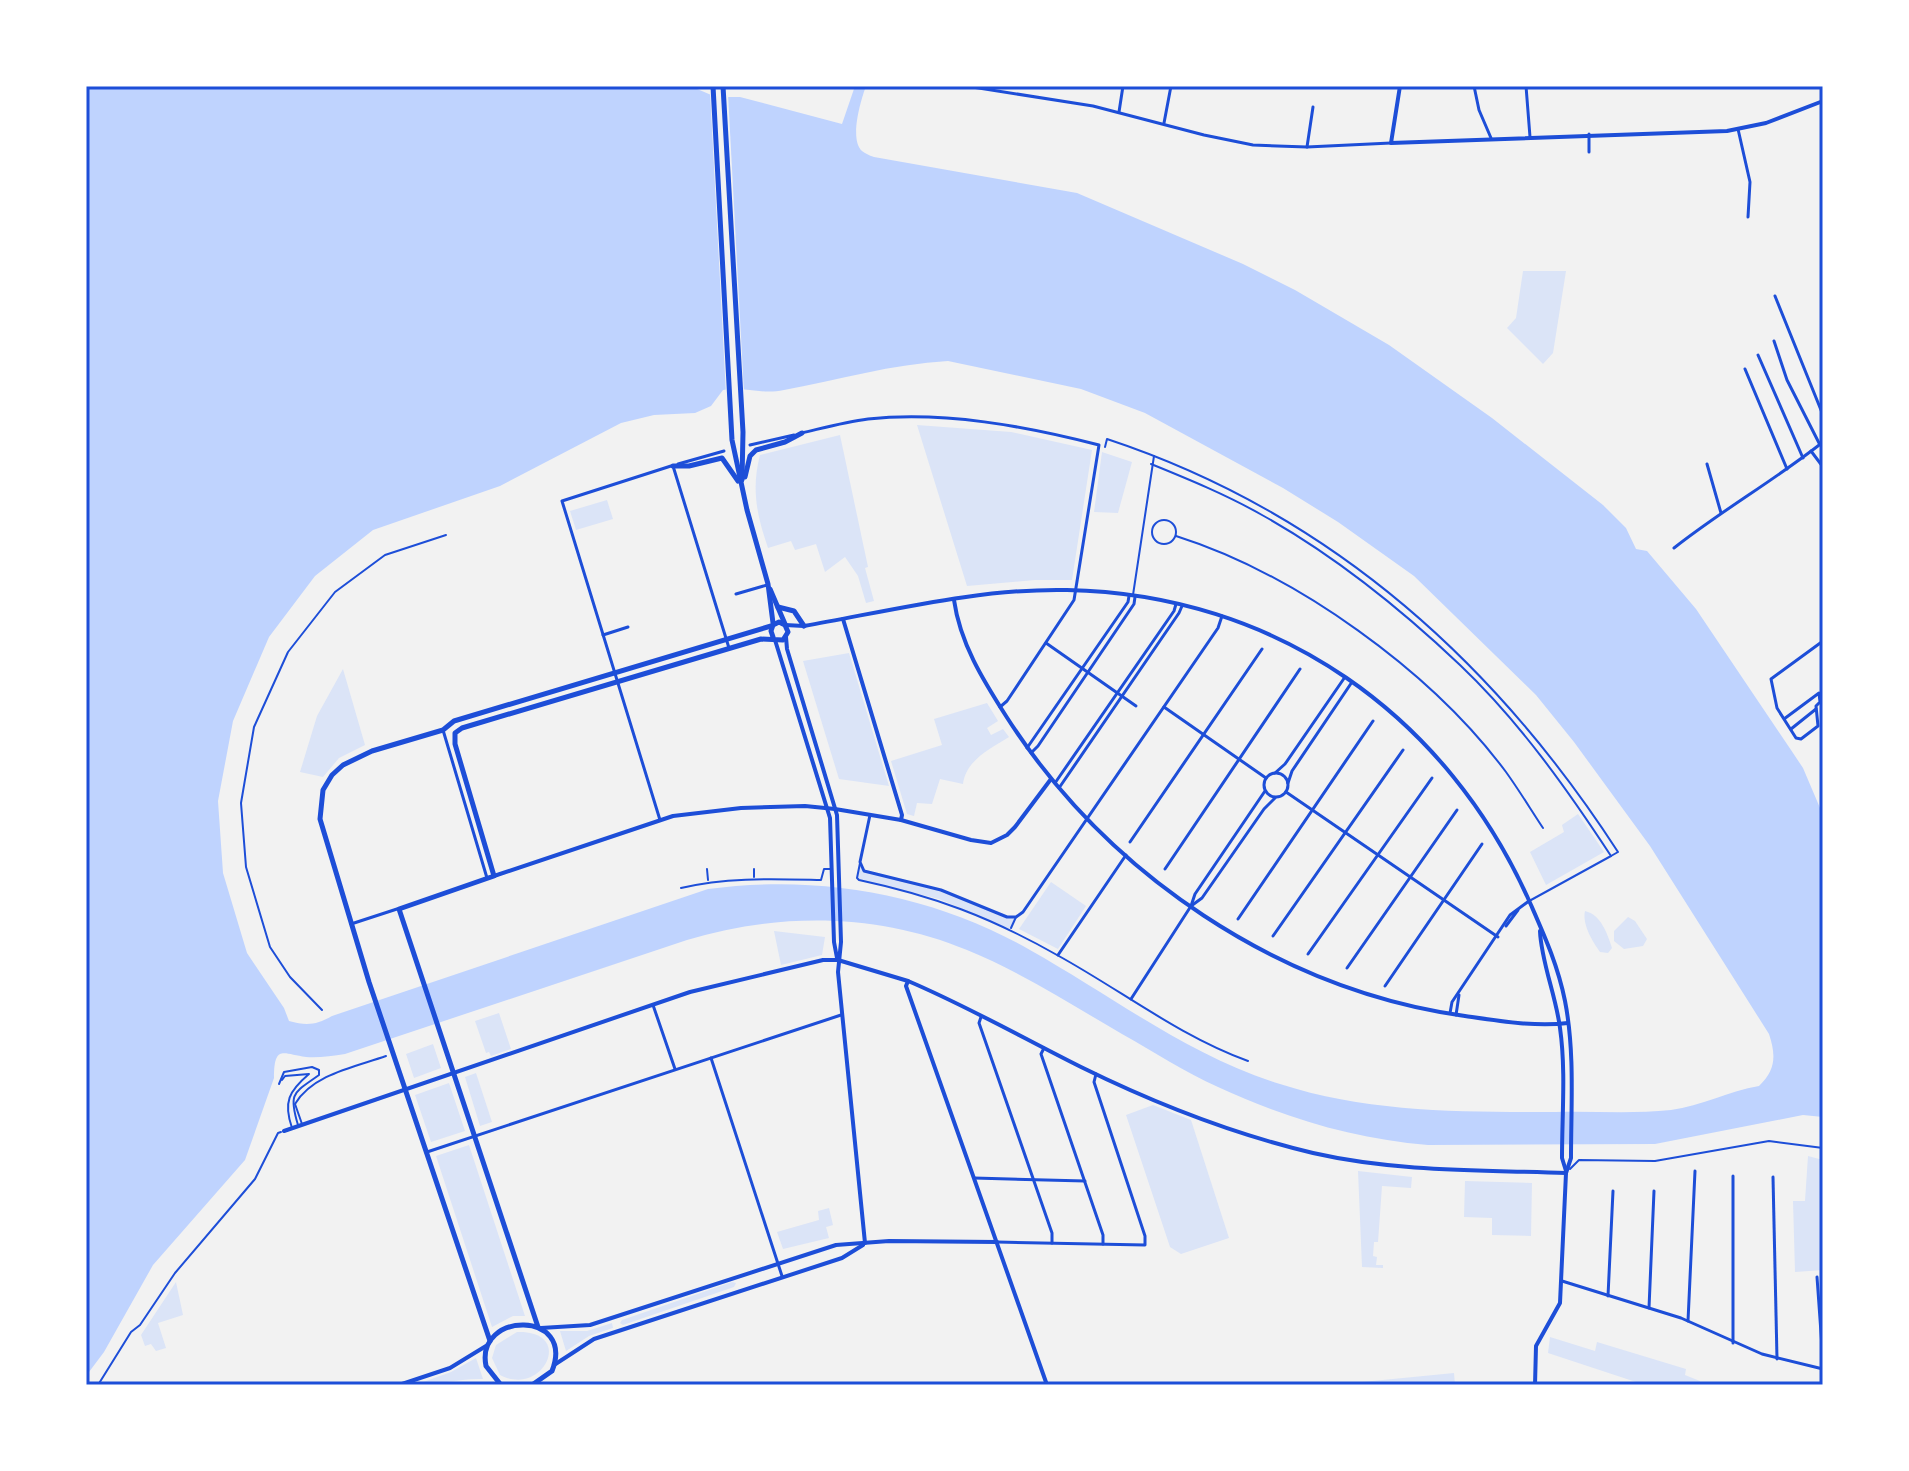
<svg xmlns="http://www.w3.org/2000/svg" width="1909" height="1471" font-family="Barlow,sans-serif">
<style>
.green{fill:#dbe4f7}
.water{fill:#bfd3fe;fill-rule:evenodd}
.pier{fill:#f2f2f2}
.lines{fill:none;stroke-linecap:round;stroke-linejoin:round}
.service{stroke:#1d4ed8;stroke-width:2}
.pedestrian{stroke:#1d4ed8;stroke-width:2}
.minor{stroke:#1d4ed8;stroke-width:3}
.tertiary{stroke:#1d4ed8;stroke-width:4}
.secondary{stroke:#1d4ed8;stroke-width:4}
.primary{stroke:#1d4ed8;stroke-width:5}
.neatline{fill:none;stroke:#1d4ed8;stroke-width:3}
</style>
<rect width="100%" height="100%" fill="#f2f2f2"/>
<g class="green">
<polygon points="1523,271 1566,271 1553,353 1543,364 1507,328 1516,318"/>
<polygon points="917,425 1011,432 1092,450 1072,580 1035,580 967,586"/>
<path d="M 840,435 L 868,567 L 865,568 L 874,601 L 866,603 L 858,576 L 845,557 L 825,572 L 816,544 L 795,550 L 791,541 L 768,548 C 757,516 751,489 760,455 Z"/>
<polygon points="1102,452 1132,462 1118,513 1094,512"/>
<polygon points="607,500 613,519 576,530 570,511"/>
<polygon points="849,653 889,786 839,779 803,661"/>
<polygon points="343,669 365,745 339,758 323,777 300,772 317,716"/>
<path d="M 987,703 L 998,721 L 987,728 L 991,735 L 1003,729 L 1009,737 C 990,749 966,760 963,784 L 940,779 L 932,804 L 917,803 L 914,816 L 907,814 L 891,761 L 942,745 L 934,719 Z"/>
<polygon points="1578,814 1604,852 1546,885 1530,852 1564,832 1562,825"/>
<polygon points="860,862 862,869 941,890 1016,919 1010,929 939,899 859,880 857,878"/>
<polygon points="1051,882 1086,906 1058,949 1019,929"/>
<path d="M 1585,911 C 1601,915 1607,933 1612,948 L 1608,953 L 1600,952 C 1592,941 1582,924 1585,911 Z"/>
<polygon points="1628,917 1635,921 1647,939 1643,946 1624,949 1614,941 1614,931"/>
<polygon points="774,931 825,937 822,955 781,965"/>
<polygon points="499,1013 511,1049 491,1056 489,1052 486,1053 475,1021"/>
<polygon points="433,1044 441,1068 414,1078 406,1054"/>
<polygon points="476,1073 492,1122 480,1126 465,1077"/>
<polygon points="449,1083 465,1131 431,1142 415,1095"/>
<polygon points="1153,1105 1191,1120 1229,1238 1181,1254 1170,1247 1126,1115"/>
<polygon points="469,1145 525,1316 513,1316 492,1327 436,1156"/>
<polygon points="1808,1156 1823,1160 1823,1270 1795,1272 1793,1201 1805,1201"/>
<polygon points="1358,1171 1412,1177 1411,1188 1382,1186 1378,1242 1374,1242 1373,1256 1377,1257 1376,1265 1383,1265 1383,1268 1362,1267"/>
<polygon points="1465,1181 1532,1183 1531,1236 1492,1235 1492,1218 1464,1217"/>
<polygon points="829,1208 833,1225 826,1227 829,1238 783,1249 777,1232 819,1220 818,1211"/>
<polygon points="176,1282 183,1315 158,1323 166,1348 156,1351 151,1344 145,1346 141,1335"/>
<polygon points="732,1282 736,1283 734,1287 623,1325 620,1323 622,1320"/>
<polygon points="612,1323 613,1328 589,1336 566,1351 560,1331 587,1331"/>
<path d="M 517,1332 C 576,1330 543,1398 500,1375 L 492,1358 L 496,1345 Z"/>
<polygon points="1550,1337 1595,1351 1597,1342 1686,1369 1685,1375 1700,1381 1700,1385 1645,1385 1548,1353"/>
<path d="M 476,1358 L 483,1379 C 460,1378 438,1385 415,1385 L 451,1372 Z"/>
<polygon points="1454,1373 1455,1385 1362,1385 1362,1382"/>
</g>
<path class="water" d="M 86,86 L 690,86 L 716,97 L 740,97 L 842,124 L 855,86 L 866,86 C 861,100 849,139 862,151 C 864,153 873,157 874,157 L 1077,193 L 1243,264 L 1295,290 L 1389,345 L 1492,418 L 1603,505 L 1626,528 L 1636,549 L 1647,551 L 1696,609 L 1791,750 L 1803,768 L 1823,815 L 1823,1117 L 1803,1115 L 1655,1144 L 1428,1145 C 1354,1139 1285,1118 1218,1087 C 1185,1072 1154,1052 1122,1034 C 1072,1005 1021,972 967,950 C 878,913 779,912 687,940 L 345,1054 C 332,1056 318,1058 306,1057 C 283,1054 274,1044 274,1078 L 245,1160 L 153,1265 L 104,1352 L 86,1376 ZM 948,361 L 1081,389 L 1145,413 L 1283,488 L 1338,522 L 1414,576 L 1536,695 L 1574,742 L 1650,846 L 1769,1034 C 1776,1055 1776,1070 1759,1086 C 1729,1091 1701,1106 1671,1110 C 1633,1114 1594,1111 1556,1112 C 1463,1112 1370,1113 1280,1084 C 1189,1056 1112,996 1030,950 C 933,894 818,874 708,889 L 332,1016 C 316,1025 307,1026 289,1021 L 284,1008 L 247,953 L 223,873 L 218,801 L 233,721 L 269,637 L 315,576 L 373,530 L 500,486 L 621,423 L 654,415 L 695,413 L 711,406 L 723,390 C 745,386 761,395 784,390 C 838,380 892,364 948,361 Z"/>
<polygon class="pier" points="710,91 728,94 744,393 726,394"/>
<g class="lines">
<g class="service">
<path d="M 1151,464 C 1188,479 1227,495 1262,515 C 1332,554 1402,610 1460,665 C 1519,721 1567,789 1611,856 L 1531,900"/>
<path d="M 282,1080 L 285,1076 L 309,1074 C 289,1091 283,1102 292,1128"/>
<path d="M 279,1084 L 284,1072 L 312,1067 L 319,1070 L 319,1075 C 294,1093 288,1092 298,1125"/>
</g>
<g class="pedestrian">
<path d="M 1105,447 L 1107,439 C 1328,512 1493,659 1618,852 L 1611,856"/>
<circle cx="1164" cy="532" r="12"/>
<path d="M 1176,536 C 1296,574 1431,671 1506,772 C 1519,790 1531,810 1543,828"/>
<polyline points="1133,595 1154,456"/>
<path d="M 860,863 L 857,878 L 859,880 C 934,896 990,917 1057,955 C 1121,990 1179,1036 1248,1061"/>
<polyline points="707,869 708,880"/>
<polyline points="754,869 754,877"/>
<path d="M 681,888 C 727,877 774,879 821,880 L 824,869 L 830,869"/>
<polyline points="1011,928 1016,917"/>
<polyline points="322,1010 290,977 270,947 246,867 241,803 254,727 288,652 335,592 385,555 446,535"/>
<path d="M 302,1124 L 295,1104 C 313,1074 355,1067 386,1056"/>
<polyline points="1570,1169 1579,1160 1655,1161 1769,1141 1823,1148"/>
<polyline points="98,1385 131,1332 140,1325 175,1273 255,1179 278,1133 281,1132"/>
</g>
<g class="minor">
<polyline points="966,86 1093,106 1204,135 1253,145 1307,147 1391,143"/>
<polyline points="1474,86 1479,110 1491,138"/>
<polyline points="1526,86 1530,137"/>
<polyline points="1119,112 1123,86"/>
<polyline points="1164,123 1171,86"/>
<polyline points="1738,129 1750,182 1748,217"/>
<polyline points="1589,134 1589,152"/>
<polyline points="1307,147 1313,107"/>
<polyline points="1775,296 1823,415"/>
<polyline points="1774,341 1787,380 1819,443"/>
<polyline points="1758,355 1803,458"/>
<polyline points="1745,369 1787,469"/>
<path d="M 801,433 C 823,428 845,422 868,419 C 944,411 1025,426 1099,445 L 1074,600 L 1007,701 L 1000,707"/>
<polyline points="750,445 794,435"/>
<polyline points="1811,451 1823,467"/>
<polyline points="678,464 724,451"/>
<polyline points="1707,464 1721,513"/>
<polyline points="673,466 729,648"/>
<path d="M 1674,548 C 1722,510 1775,480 1823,442"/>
<polyline points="736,594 767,585"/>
<polyline points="603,635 628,627"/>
<polyline points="1046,643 1136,706"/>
<polyline points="1164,707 1266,778"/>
<polyline points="1784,719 1819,693 1820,702 1816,706 1818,726 1801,739 1796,738 1777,708 1771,679 1823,641"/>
<polyline points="1791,729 1816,709"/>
<polyline points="443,730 487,878"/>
<polyline points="1027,748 1128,602 1129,596"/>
<polyline points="1031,753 1038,746 1134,604 1135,597"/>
<circle cx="1276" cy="785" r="12"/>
<polyline points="1275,773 1285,764 1345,677"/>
<polyline points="1055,783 1174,611 1176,604"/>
<polyline points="1288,783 1292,771 1352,682"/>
<polyline points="1059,788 1179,613 1182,606"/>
<polyline points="1286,792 1498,937"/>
<polyline points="870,815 860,862 864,871 941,890 1007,917 1016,917 1023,912 1218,628 1222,616"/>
<polyline points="660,820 562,501 671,466"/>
<polyline points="1130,842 1262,649"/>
<polyline points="1165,869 1300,669"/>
<polyline points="1191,906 1202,898 1264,809 1275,798"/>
<polyline points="1238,919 1373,721"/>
<polyline points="351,924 397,909"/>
<polyline points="1506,926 1518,910"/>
<polyline points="1273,936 1403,750"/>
<polyline points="1308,954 1432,778"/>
<polyline points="1058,955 1126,855"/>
<polyline points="1347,968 1457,810"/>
<polyline points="1385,986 1482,844"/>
<polyline points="1131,999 1191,906 1195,894 1265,791"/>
<polyline points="653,1005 675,1069"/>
<polyline points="1450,1013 1452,1002 1510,915 1529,901"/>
<polyline points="1456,1015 1459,995"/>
<polyline points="981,1017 979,1023 1052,1233 1052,1243"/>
<polyline points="1044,1048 1041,1054 1103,1235 1103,1244"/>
<polyline points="711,1058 782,1276"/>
<polyline points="427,1152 841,1015"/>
<polyline points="1773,1177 1777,1359"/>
<polyline points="974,1178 1085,1181"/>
<polyline points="997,1242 1145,1245 1145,1236 1094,1082 1096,1074"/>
<polyline points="1817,1277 1823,1361"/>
<polyline points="1562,1281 1681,1318 1762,1354 1823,1369"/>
<polyline points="1608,1296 1613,1191"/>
<polyline points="1649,1308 1654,1191"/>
<polyline points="1688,1321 1695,1171"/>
<polyline points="1733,1343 1733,1176"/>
</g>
<g class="tertiary">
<polyline points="1400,86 1391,143 1727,131 1766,123 1823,101"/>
<path d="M 954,600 C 960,643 983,680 1006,716 C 1107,874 1279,990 1465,1016 C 1499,1021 1535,1027 1568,1023"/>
<polyline points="843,619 902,815 901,820"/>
<polyline points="494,876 673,816 741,808 805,806 835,809 901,820 971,840 991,843 1007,835 1015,827 1051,779"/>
<path d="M 908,981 C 967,1006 1023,1038 1081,1067 C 1154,1103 1233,1134 1313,1153 C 1396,1172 1482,1170 1566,1173"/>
<polyline points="284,1131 690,992 823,960 838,960"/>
</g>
<g class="secondary">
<path d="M 785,625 L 804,626 C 889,611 981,588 1067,590 C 1276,594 1448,715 1531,905 C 1545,937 1558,966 1565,1001 C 1575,1052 1571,1106 1571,1158 L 1566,1173 L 1560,1303 L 1536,1346 L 1535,1385"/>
<polyline points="786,637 787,649 837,815 841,942 838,972 865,1243"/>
<polyline points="775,640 830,818 834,942 837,958"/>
<path d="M 1540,931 C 1541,961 1556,996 1560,1028 C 1566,1070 1562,1115 1562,1158 L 1566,1171"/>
<polyline points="838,960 908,981 906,986 1047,1385"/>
<polyline points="541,1328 590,1325 836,1245 889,1241 997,1242"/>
<polyline points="554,1365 594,1339 842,1258 863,1245"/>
<polyline points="399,1385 450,1368 486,1346"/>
<polyline points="459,1385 499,1384"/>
</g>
<g class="primary">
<polyline points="713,86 732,440 747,510 768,584 773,623"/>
<polyline points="723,86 743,432 742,480"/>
<polyline points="673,466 689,466 722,458 738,481"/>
<polyline points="745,477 750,456 756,450 785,442 802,433"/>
<polyline points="770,589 785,624"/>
<polyline points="778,607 794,611 804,626"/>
<polyline points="538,1327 399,909 494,876 455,744 455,733 462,728 761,639 783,640 788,632 785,625 779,622 773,625 771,631 773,637"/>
<polyline points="490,1341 369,982 320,819 323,790 332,775 343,765 372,751 443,730 454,721 771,626"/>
<path d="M 501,1385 L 486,1366 C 475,1311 576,1310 552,1371 L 532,1385"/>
</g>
</g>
<rect width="1909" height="1471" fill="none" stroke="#ffffff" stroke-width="176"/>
<rect x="88" y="88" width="1733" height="1295" class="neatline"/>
</svg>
